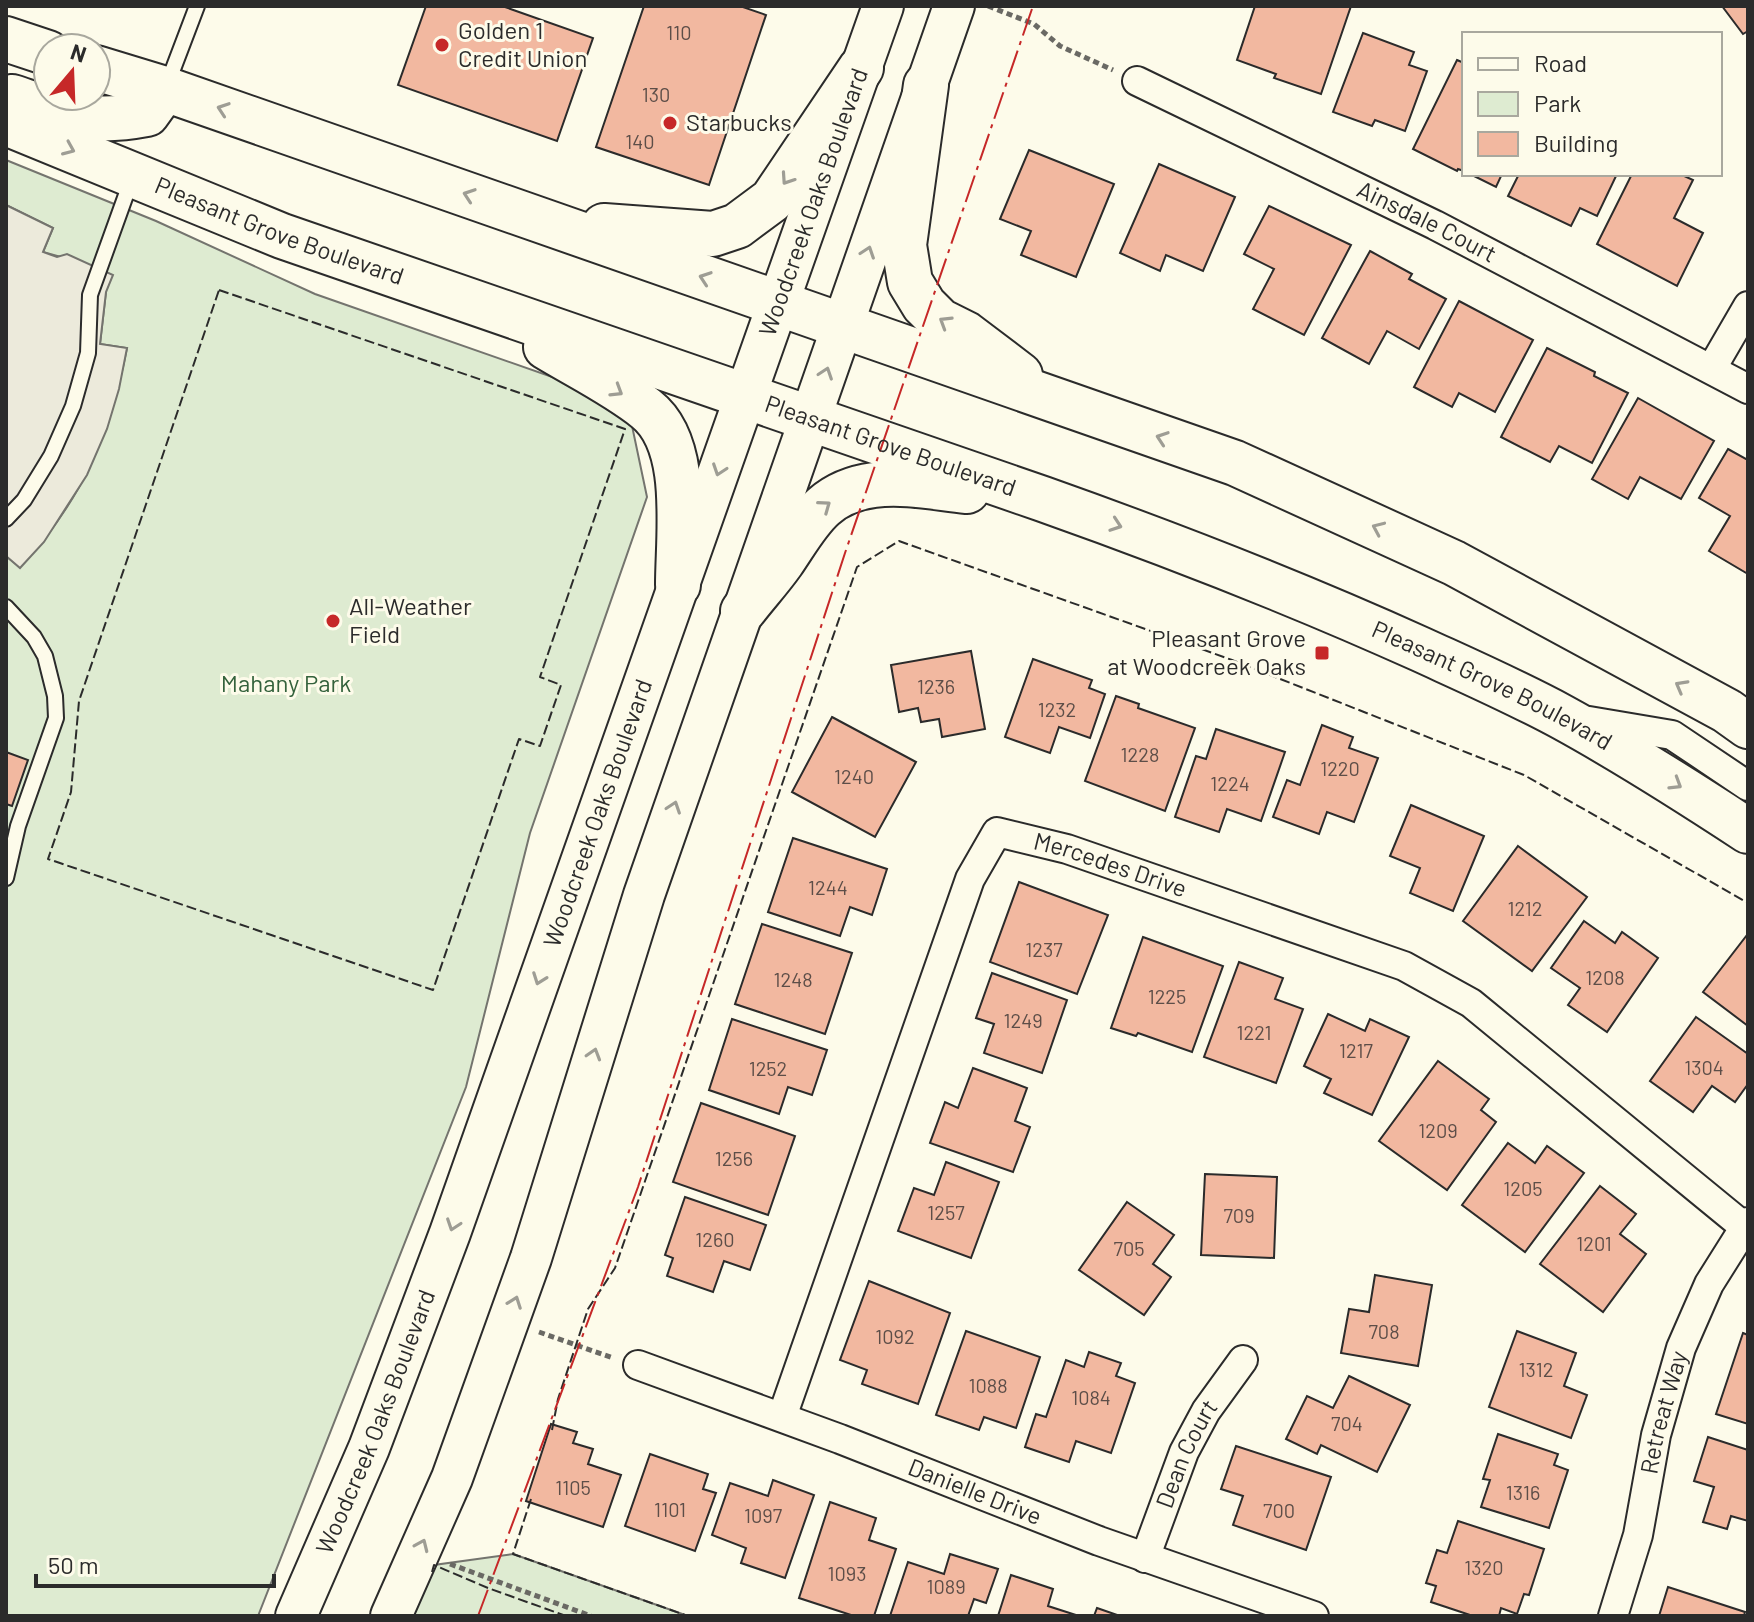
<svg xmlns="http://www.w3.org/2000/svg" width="1754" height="1622" font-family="Barlow,sans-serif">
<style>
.green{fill:#deebd1;stroke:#74746e;stroke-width:2}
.parking{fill:#eceadb;stroke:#74746e;stroke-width:2}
.building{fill:#f2b8a0;stroke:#2b2b2b;stroke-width:2}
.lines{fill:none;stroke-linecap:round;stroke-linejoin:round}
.lane-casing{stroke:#2b2b2b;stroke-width:18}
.street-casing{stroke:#2b2b2b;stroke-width:32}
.secondary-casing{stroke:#2b2b2b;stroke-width:44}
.primary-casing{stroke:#2b2b2b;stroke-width:48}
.path{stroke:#6a6964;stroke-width:5;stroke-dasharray:6 4;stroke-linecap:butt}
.lane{stroke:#fdfbea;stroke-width:14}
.street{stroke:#fdfbea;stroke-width:28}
.secondary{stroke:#fdfbea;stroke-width:40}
.primary{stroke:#fdfbea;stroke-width:44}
.fence{stroke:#2b2b2b;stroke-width:2;stroke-dasharray:10 4;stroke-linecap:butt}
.power{stroke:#c62828;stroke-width:2;stroke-dasharray:28 6 4 6;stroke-linecap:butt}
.oneway{stroke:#9e9d94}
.poi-dot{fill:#c62828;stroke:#fdfbea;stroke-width:3}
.labels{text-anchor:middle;stroke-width:6;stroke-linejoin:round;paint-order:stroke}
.number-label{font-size:20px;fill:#5d4e48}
.poi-label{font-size:24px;fill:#2b2b2b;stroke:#fdfbea;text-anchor:start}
.street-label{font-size:24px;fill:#2b2b2b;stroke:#fdfbea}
.park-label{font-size:24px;fill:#34623c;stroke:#fdfbea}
</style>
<rect width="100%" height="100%" fill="#fdfbea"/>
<g class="green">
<path d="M 6,160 L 156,221 L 315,294 L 595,392 L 631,421 L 647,497 L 530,833 L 466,1087 L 258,1616 L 6,1616 L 6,556 L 20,567 C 81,502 110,435 127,348 L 100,344 L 106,292 L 61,257 L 43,252 L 53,228 L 6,205 Z"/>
<polygon points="513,1554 688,1616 412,1616 434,1565"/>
</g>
<polygon class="parking" points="6,205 53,228 43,252 57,257 67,254 113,275 106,292 100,344 127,348 119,389 107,429 87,475 44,542 20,568 6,556"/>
<g class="building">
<polygon points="426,6 502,6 593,38 557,141 398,85"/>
<polygon points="644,6 740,6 766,15 709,185 596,147"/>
<polygon points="1255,6 1351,6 1321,94 1274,78 1276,74 1237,60"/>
<polygon points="1722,6 1748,6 1748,31 1743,34"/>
<polygon points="1363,33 1414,52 1409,65 1427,71 1405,131 1375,120 1372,126 1333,112"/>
<polygon points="1457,60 1464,63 1464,171 1458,169 1457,171 1413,149"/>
<polygon points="1029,150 1114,184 1076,277 1021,255 1031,231 1000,219"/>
<polygon points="1159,164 1235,197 1203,271 1166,255 1160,271 1120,253"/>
<polygon points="1470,174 1502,174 1496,187"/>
<polygon points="1519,174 1617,174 1597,216 1580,208 1571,226 1508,196"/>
<polygon points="1632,174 1680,174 1693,180 1674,218 1703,233 1677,286 1597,244"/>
<polygon points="1269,206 1351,245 1304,335 1253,309 1274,269 1244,254"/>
<polygon points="1370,251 1412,274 1409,279 1446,299 1419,349 1387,331 1369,364 1322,338"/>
<polygon points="1459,301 1533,340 1495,412 1459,393 1452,407 1414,387"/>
<polygon points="1547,348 1595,372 1594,376 1628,393 1592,463 1559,446 1550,462 1501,437"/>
<polygon points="1638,398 1714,441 1681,499 1640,477 1628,499 1592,479"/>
<polygon points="1728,449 1748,460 1748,574 1709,551 1730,516 1699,498"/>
<polygon points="971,651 985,729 942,737 939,719 921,722 918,708 899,712 891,665"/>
<polygon points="1033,659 1092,680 1089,688 1105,694 1090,738 1059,727 1050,753 1005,737"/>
<polygon points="1116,696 1139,704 1138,708 1195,728 1165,811 1085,781"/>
<polygon points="832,717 916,762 875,837 792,792"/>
<polygon points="1322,725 1353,737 1349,748 1378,758 1354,822 1327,812 1319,834 1273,817 1287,780 1300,785"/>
<polygon points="1216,729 1285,752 1261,821 1227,809 1219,832 1175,817 1196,756 1206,759"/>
<polygon points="6,752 28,760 12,806 6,804"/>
<polygon points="1411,805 1484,836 1453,911 1410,893 1420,868 1390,856"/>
<polygon points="793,838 887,869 872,915 850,907 840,936 768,912"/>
<polygon points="1518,846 1587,897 1532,971 1463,921"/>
<polygon points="1019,882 1108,915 1077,994 990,962"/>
<polygon points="1584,921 1615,943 1622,932 1658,958 1607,1032 1568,1005 1580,988 1551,968"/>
<polygon points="762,924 852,953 825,1034 735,1004"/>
<polygon points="1747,935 1748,936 1748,1026 1703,992"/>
<polygon points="1143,937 1223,966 1192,1052 1138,1033 1136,1036 1111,1028"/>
<polygon points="1239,962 1283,978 1275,999 1303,1009 1276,1083 1204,1057"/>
<polygon points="992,973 1067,1000 1042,1073 984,1053 994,1024 976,1018"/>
<polygon points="1328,1014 1365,1031 1370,1019 1409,1037 1372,1115 1324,1093 1331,1079 1304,1066"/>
<polygon points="1696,1017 1748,1054 1748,1084 1735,1102 1712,1086 1693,1112 1650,1081"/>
<polygon points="732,1019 827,1050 812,1095 788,1087 779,1114 709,1090"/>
<polygon points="1438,1061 1489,1099 1481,1110 1496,1122 1447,1190 1379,1141"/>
<polygon points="973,1068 1027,1088 1015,1121 1030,1127 1013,1172 930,1143 945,1102 958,1108"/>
<polygon points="701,1103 795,1136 768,1215 673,1182"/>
<polygon points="1508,1143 1535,1163 1547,1146 1584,1173 1525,1252 1462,1205"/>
<polygon points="946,1162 999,1182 971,1258 898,1231 914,1188 934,1195"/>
<polygon points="1205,1174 1277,1177 1274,1258 1201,1255"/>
<polygon points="1600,1186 1636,1214 1620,1234 1646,1254 1603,1312 1540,1264"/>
<polygon points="685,1197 766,1225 750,1270 724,1261 713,1292 667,1276 673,1258 665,1255"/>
<polygon points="1127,1202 1174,1235 1153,1264 1171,1277 1144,1315 1079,1270"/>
<polygon points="1375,1275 1432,1285 1418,1366 1341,1353 1349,1309 1369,1312"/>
<polygon points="869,1281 950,1313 918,1404 862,1384 867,1370 840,1360"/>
<polygon points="966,1331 1040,1357 1016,1428 984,1417 979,1430 936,1415"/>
<polygon points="1517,1331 1576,1353 1564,1386 1587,1395 1571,1438 1489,1407"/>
<polygon points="1743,1333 1748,1335 1748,1424 1716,1414"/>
<polygon points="1089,1352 1121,1363 1116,1376 1135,1383 1111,1453 1076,1441 1069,1462 1025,1447 1036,1414 1046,1417 1066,1360 1084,1367"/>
<polygon points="1349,1376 1410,1405 1377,1472 1321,1445 1317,1454 1286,1439 1307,1396 1333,1408"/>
<polygon points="551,1424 577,1432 573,1443 593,1449 588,1464 621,1475 603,1527 526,1501"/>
<polygon points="1498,1434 1558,1454 1554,1465 1568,1470 1549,1528 1481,1507 1490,1480 1483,1479"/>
<polygon points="1708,1437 1748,1450 1748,1521 1731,1516 1727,1529 1703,1522 1714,1487 1694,1481"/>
<polygon points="1236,1446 1331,1477 1306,1550 1233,1525 1243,1496 1221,1489"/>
<polygon points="650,1454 708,1474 703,1489 716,1493 695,1551 625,1526"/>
<polygon points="773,1480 814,1495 785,1578 741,1563 746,1548 712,1535 730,1483 768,1496"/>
<polygon points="830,1502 876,1518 869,1540 896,1549 874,1616 854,1616 799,1598"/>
<polygon points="1458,1521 1544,1549 1529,1595 1524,1594 1517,1614 1501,1608 1499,1616 1473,1616 1431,1602 1436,1586 1426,1583 1437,1550 1447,1553"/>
<polygon points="950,1554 998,1569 986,1603 974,1599 968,1616 890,1616 908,1562 944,1574"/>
<polygon points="1011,1575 1053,1589 1048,1606 1079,1616 998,1616"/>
<polygon points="1668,1587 1745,1612 1744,1616 1659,1616"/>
<polygon points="1097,1608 1120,1616 1094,1616"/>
</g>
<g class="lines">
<g class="lane-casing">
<g id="lane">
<polyline points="167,85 197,6"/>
<polyline points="6,519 24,500 51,456 73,406 88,353 90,295 131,181"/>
<polyline points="6,607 34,637 45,656 55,696 56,718 18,826 6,878"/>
</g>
</g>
<g class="street-casing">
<g id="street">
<path id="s1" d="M 1137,81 L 1435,225 L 1748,389"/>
<polyline points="1712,368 1748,306"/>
<polyline points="1589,721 1672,735 1748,786"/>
<path id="s2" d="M 638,1365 L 840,1439 L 1099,1541 L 1314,1616"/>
<path id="s3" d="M 782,1417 L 970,879 L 997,832 L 1067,849 L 1404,966 L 1471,1003 L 1748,1230"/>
<path id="s4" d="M 1145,1558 L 1184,1452 L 1206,1411 L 1243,1360"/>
<path id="s5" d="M 1613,1616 L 1638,1535 L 1656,1435 L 1681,1348 L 1709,1284 L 1748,1222"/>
</g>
</g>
<g class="secondary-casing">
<g id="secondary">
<path id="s6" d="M 296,1616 L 369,1448 L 450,1233 L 883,6"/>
<polyline points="391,1616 452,1478 531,1258 644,895 954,6"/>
</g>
</g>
<g class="primary-casing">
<g id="primary">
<polyline points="6,39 48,53"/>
<polyline points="96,68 165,89 1235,463 1454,563 1727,711 1748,726"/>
<polyline points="926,85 904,245 910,282 924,305 940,321 966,334 1020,375"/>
<path d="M 12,97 C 67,115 89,125 147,114 L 165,89"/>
<path id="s7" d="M 6,123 L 282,236 L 1043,499 C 1170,544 1296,593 1420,649 C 1468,671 1516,692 1562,717 C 1626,752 1687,791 1748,831"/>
<polyline points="604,226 713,234 737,226 772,200 861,68"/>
<path d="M 546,347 C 579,367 616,385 646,409 C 691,444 678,533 678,585"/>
<path d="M 743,611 C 756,594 770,579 782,562 C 808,524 821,492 874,485 C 904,481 937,488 967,491"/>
</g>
</g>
<g class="path">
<polyline points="988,6 1034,24 1060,46 1113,70"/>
<polyline points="539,1332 613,1358"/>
<polyline points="450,1564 591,1616"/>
</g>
<use href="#lane" class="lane"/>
<use href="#street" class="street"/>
<use href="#secondary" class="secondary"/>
<use href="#primary" class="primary"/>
<g class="fence">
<polygon points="219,290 625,429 540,677 561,685 540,746 519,739 433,990 48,859 71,792 79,701"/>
<polyline points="552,1430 558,1399 588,1309 615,1268 857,567 899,541 1232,660 1524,775 1748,903"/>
<polyline points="531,1499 513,1554 688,1616"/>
<polyline points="432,1572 434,1565 488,1588 566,1616"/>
</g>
<polyline class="power" points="478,1616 638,1187 845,553 1033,6"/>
</g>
<defs><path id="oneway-chevron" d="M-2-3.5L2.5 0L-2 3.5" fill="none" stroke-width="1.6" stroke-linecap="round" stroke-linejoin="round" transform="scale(2)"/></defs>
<g class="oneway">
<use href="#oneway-chevron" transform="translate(223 109) rotate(-161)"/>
<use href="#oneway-chevron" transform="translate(69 149) rotate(23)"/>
<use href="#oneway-chevron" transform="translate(787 179) rotate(124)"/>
<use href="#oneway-chevron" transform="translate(469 195) rotate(-161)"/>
<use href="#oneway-chevron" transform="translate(868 252) rotate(-71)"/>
<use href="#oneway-chevron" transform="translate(705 278) rotate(-161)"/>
<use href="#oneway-chevron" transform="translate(945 322) rotate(-148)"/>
<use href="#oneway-chevron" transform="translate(826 373) rotate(-71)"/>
<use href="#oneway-chevron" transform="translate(617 391) rotate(32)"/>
<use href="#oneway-chevron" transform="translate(1162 438) rotate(-161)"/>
<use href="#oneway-chevron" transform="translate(719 470) rotate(109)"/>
<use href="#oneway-chevron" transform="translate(825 506) rotate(-36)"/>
<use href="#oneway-chevron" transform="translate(1116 525) rotate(19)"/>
<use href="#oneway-chevron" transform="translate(1378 528) rotate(-156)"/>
<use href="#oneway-chevron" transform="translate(1681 686) rotate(-151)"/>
<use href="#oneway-chevron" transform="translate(1676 784) rotate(32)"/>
<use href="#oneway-chevron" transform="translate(674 807) rotate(-71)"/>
<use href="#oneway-chevron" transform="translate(539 979) rotate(110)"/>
<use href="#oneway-chevron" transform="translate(594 1054) rotate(-73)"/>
<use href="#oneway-chevron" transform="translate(453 1225) rotate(109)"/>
<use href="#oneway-chevron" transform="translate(515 1302) rotate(-70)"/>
<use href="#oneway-chevron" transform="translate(422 1545) rotate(-66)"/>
</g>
<g class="poi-dot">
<circle cx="442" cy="45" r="8"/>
<circle cx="670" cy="123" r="8"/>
<circle cx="333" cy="621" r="8"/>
<rect x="1314" y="645" width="16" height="16" rx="4"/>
</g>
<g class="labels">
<g class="number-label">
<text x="679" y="40">110</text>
<text x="656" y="102">130</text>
<text x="640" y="149">140</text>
<text x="936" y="694">1236</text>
<text x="1057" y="717">1232</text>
<text x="1140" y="762">1228</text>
<text x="1340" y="776">1220</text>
<text x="854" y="784">1240</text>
<text x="1230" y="791">1224</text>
<text x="828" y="895">1244</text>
<text x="1525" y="916">1212</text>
<text x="1044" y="957">1237</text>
<text x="1605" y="985">1208</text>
<text x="793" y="987">1248</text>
<text x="1167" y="1004">1225</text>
<text x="1023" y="1028">1249</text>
<text x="1254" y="1040">1221</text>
<text x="1356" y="1058">1217</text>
<text x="1704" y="1075">1304</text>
<text x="768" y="1076">1252</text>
<text x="1438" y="1138">1209</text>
<text x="734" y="1166">1256</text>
<text x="1523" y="1196">1205</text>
<text x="946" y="1220">1257</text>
<text x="1239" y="1223">709</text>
<text x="715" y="1247">1260</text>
<text x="1594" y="1251">1201</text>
<text x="1129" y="1256">705</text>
<text x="1384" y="1339">708</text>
<text x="895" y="1344">1092</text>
<text x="1536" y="1377">1312</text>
<text x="988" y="1393">1088</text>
<text x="1091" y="1405">1084</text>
<text x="1347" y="1431">704</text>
<text x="573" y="1495">1105</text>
<text x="1523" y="1500">1316</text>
<text x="670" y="1517">1101</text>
<text x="1279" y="1518">700</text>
<text x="763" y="1523">1097</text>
<text x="1484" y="1575">1320</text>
<text x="847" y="1581">1093</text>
<text x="946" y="1594">1089</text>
</g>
<g class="poi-label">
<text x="458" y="39">Golden 1<tspan x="458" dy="28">Credit Union</tspan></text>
<text x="686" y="131">Starbucks</text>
<text x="349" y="615">All-Weather<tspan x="349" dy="28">Field</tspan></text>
<text x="1306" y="647" text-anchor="end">Pleasant Grove<tspan x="1306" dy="28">at Woodcreek Oaks</tspan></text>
</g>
<g class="street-label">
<text dy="8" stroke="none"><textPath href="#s6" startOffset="1506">Woodcreek Oaks Boulevard</textPath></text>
<text dy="8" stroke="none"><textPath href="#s1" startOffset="322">Ainsdale Court</textPath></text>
<text dy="8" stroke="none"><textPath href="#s7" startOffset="294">Pleasant Grove Boulevard</textPath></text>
<text dy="8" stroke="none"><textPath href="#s7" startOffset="942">Pleasant Grove Boulevard</textPath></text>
<text dy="8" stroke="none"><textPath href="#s7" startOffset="1590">Pleasant Grove Boulevard</textPath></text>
<text dy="8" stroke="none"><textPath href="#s6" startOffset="858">Woodcreek Oaks Boulevard</textPath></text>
<text dy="8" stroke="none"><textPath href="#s3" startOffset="742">Mercedes Drive</textPath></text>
<text dy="8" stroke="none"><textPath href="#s5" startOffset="210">Retreat Way</textPath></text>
<text dy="8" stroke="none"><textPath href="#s6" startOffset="210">Woodcreek Oaks Boulevard</textPath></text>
<text dy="8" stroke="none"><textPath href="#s4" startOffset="112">Dean Court</textPath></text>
<text dy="8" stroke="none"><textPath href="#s2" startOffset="360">Danielle Drive</textPath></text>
</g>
<g class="park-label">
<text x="286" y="692">Mahany Park</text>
</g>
</g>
<rect width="1754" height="1622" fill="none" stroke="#2b2b2b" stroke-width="16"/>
<rect x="1462" y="32" width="260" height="144" fill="#fdfbea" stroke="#a9a89e" stroke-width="2"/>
<rect x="1478" y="58" width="40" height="12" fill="#fdfbea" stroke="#a9a89e" stroke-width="2"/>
<text x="1534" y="72" font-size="24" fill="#2b2b2b">Road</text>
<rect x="1478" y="92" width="40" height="24" fill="#deebd1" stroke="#a9a89e" stroke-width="2"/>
<text x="1534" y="112" font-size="24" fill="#2b2b2b">Park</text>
<rect x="1478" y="132" width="40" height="24" fill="#f2b8a0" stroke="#a9a89e" stroke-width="2"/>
<text x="1534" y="152" font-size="24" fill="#2b2b2b">Building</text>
<g transform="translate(72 72) rotate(19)"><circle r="38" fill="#fdfbea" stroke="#a9a89e" stroke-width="2"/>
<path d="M0-6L14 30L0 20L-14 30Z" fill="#c62828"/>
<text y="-12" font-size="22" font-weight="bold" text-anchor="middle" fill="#2b2b2b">N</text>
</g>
<path d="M36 1574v12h238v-12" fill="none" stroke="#2b2b2b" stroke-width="4"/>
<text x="48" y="1574" font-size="24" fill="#2b2b2b" stroke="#fdfbea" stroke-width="6" paint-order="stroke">50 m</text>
</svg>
